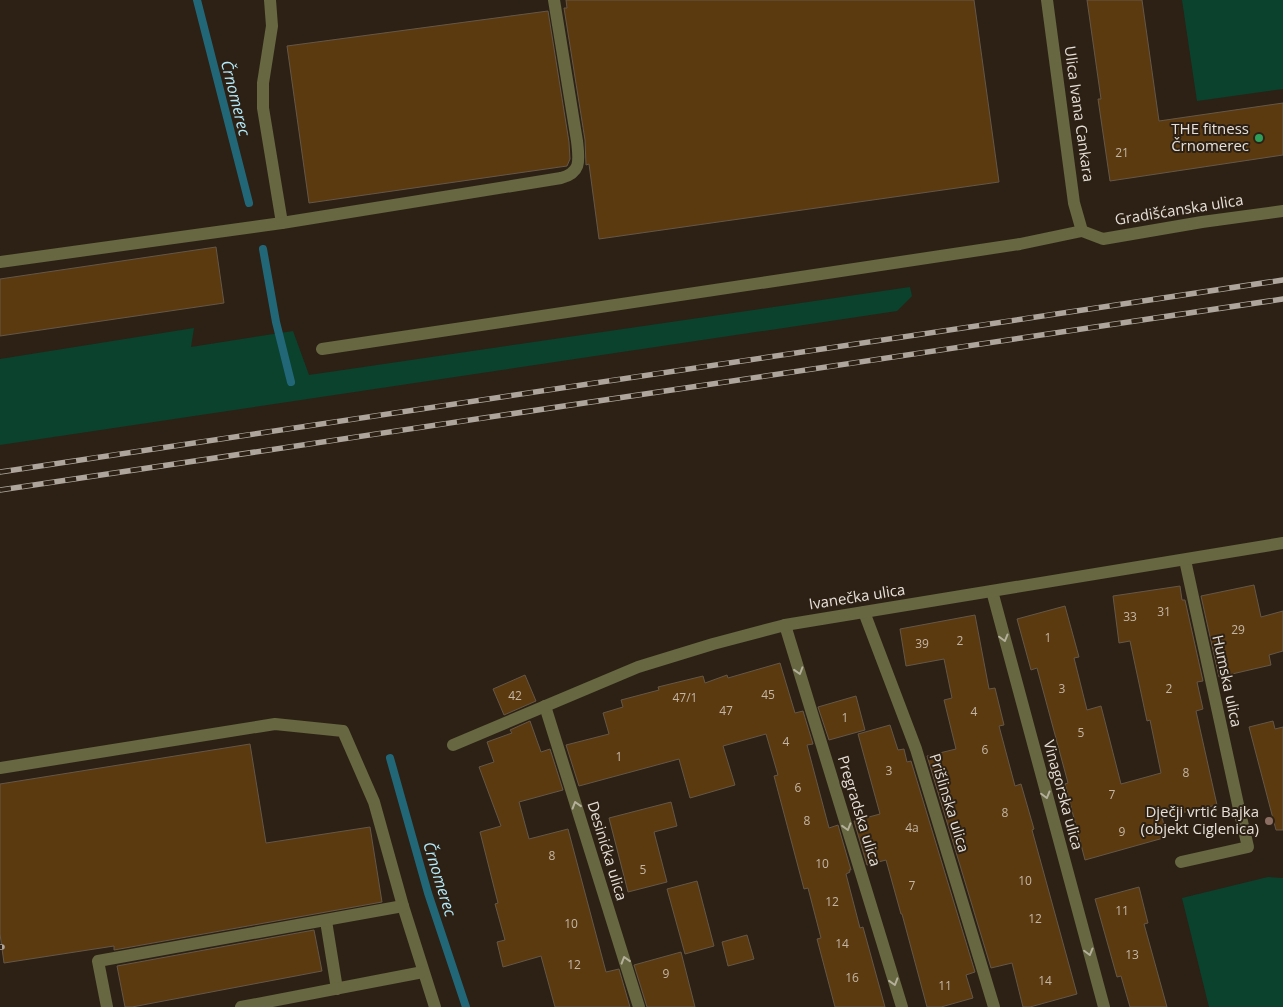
<svg xmlns="http://www.w3.org/2000/svg" width="1283" height="1007" font-family="'Open Sans',sans-serif">
<style>
.green{fill:#0a422e}
.lines{fill:none;stroke-linecap:round;stroke-linejoin:round}
.stream{stroke:#226778;stroke-width:8}
.building{fill:#5b3a10;stroke:#645748}
.service{stroke:#676742;stroke-width:12}
.minor{stroke:#676742;stroke-width:12}
.rail-casing{stroke:#aea69c;stroke-width:5.5}
.rail{stroke:#2c2114;stroke-width:4;stroke-dasharray:11;stroke-linecap:butt}
.oneway{stroke:#b4af9b}
.leisure-dot{fill:#2e9e5b;stroke:#2c2114;stroke-width:2}
.education-dot{fill:#8d6e63;stroke:#2c2114;stroke-width:2}
.labels{text-anchor:middle;stroke-width:4;stroke-linejoin:round;paint-order:stroke}
.number-label{font-size:12px;fill:#c4b6a5}
.street-label{font-size:15px;fill:#e7dfd7;stroke:#2c2114}
.poi-label{font-size:15px;fill:#e7dfd7;stroke:#2c2114;text-anchor:end}
.water-label{font-size:16px;font-style:italic;fill:#b3eafb;stroke:#2c2114}
</style>
<rect width="100%" height="100%" fill="#2c2114"/>
<g class="green">
<polygon points="1182,0 1283,0 1283,89 1197,101"/>
<polygon points="910,287 912,296 897,311 0,445 0,359 194,328 191,347 293,331 309,375"/>
<polygon points="1268,877 1283,878 1283,1007 1209,1007 1182,898"/>
</g>
<g class="lines">
<g class="stream">
<polyline points="197,0 249,203"/>
<polyline points="263,249 276,322 291,382"/>
<polyline points="390,758 428,893 466,1007"/>
</g>
</g>
<g class="building">
<polygon points="566,0 974,0 999,182 599,239 589,164 586,165 585,140 564,8 567,8"/>
<polygon points="1087,0 1142,0 1159,121 1283,103 1283,155 1110,181 1098,99 1101,99"/>
<polygon points="548,11 569,142 570,159 567,166 309,203 287,46"/>
<polygon points="216,247 224,303 0,336 0,279"/>
<polygon points="1254,585 1261,617 1283,611 1283,651 1269,655 1271,665 1219,677 1201,596"/>
<polygon points="1180,586 1182,600 1185,600 1203,681 1197,682 1203,709 1196,711 1217,805 1162,817 1167,837 1085,860 1065,784 1068,783 1037,668 1031,670 1017,619 1065,606 1079,657 1074,658 1087,710 1101,706 1121,784 1161,773 1150,720 1147,721 1130,641 1119,643 1113,596"/>
<polygon points="975,615 989,689 995,688 1004,725 999,726 1015,786 1021,784 1034,829 1032,830 1077,994 1030,1007 1023,1007 1012,963 991,968 927,756 956,749 944,700 952,698 944,659 906,666 900,629"/>
<polygon points="780,663 795,713 803,711 813,744 807,745 829,828 838,825 851,870 849,870 850,872 846,874 860,928 863,927 885,1007 835,1007 817,939 821,938 808,888 804,889 774,776 778,775 766,734 723,746 735,785 690,798 679,759 579,786 566,745 609,734 603,713 623,707 621,700 659,690 658,687 703,676 705,683 727,675 728,678"/>
<polygon points="525,675 536,701 504,715 493,689"/>
<polygon points="856,696 865,730 829,740 818,707"/>
<polygon points="530,721 541,752 550,749 563,790 519,802 529,839 568,829 606,972 619,969 630,1007 555,1007 541,956 503,967 497,942 505,940 495,904 498,903 480,832 501,826 479,767 494,762 487,742 512,733 510,730"/>
<polygon points="1273,721 1275,729 1283,727 1283,830 1276,830 1249,727"/>
<polygon points="890,725 898,750 904,749 907,762 911,761 975,972 966,975 973,998 941,1007 927,1007 902,914 901,914 886,860 867,865 854,821 880,814 858,734"/>
<polygon points="250,744 266,843 370,827 382,902 114,950 114,946 4,963 0,934 0,784"/>
<polygon points="671,802 677,826 654,832 667,882 628,892 609,818"/>
<polygon points="697,881 714,946 685,954 667,889"/>
<polygon points="1139,887 1148,923 1144,924 1167,1007 1130,1007 1121,976 1117,977 1095,899"/>
<polygon points="314,930 322,971 132,1007 125,1007 117,966"/>
<polygon points="747,935 754,959 728,966 722,942"/>
<polygon points="681,952 695,1007 647,1007 634,965"/>
</g>
<g class="lines">
<g class="service">
<polyline points="270,0 272,26 263,83 263,108 282,223"/>
<path d="M 0,262 L 282,223 L 561,178 C 582,172 579,160 577,141 L 554,0"/>
<polyline points="322,349 1020,244 1082,231"/>
<polyline points="0,768 275,724 343,731 374,802 403,906 435,1007"/>
<polyline points="1181,862 1248,847 1239,809"/>
<polyline points="326,921 337,989"/>
<polyline points="107,1007 98,961 403,906"/>
<polyline points="241,1007 423,972"/>
</g>
<g class="minor">
<polyline points="1047,0 1074,203 1082,231 1103,239 1202,222 1283,211"/>
<polyline points="1185,560 1239,809"/>
<polyline points="992,591 1104,1007"/>
<polyline points="864,612 916,749 994,1007"/>
<polyline points="785,625 902,1007"/>
<polyline points="545,706 639,1007"/>
<polyline points="453,745 638,667 713,644 785,625 1283,543"/>
</g>
<g class="rail-casing">
<g id="rail">
<polyline points="0,472 1283,280"/>
<polyline points="0,490 1283,299"/>
<polyline points="0,947 2,947"/>
</g>
</g>
<use href="#rail" class="rail"/>
</g>
<defs><path id="oneway-chevron" d="M-2-3.5L2.5 0L-2 3.5" fill="none" stroke-width="1.6" stroke-linecap="round" stroke-linejoin="round" transform="scale(1.25)"/></defs>
<g class="oneway">
<use href="#oneway-chevron" transform="translate(1004 638) rotate(75)"/>
<use href="#oneway-chevron" transform="translate(799 671) rotate(73)"/>
<use href="#oneway-chevron" transform="translate(1046 795) rotate(75)"/>
<use href="#oneway-chevron" transform="translate(576 805) rotate(-107)"/>
<use href="#oneway-chevron" transform="translate(847 827) rotate(73)"/>
<use href="#oneway-chevron" transform="translate(1089 952) rotate(75)"/>
<use href="#oneway-chevron" transform="translate(625 960) rotate(-107)"/>
<use href="#oneway-chevron" transform="translate(894 982) rotate(73)"/>
</g>
<circle class="leisure-dot" cx="1259" cy="138" r="5"/>
<circle class="education-dot" cx="1269" cy="821" r="5"/>
<g class="labels">
<g class="number-label">
<text x="1122" y="157">21</text>
<text x="1164" y="616">31</text>
<text x="1130" y="621">33</text>
<text x="1238" y="634">29</text>
<text x="1048" y="642">1</text>
<text x="960" y="645">2</text>
<text x="922" y="648">39</text>
<text x="1062" y="693">3</text>
<text x="1169" y="693">2</text>
<text x="768" y="699">45</text>
<text x="515" y="700">42</text>
<text x="685" y="702">47/1</text>
<text x="726" y="715">47</text>
<text x="974" y="716">4</text>
<text x="845" y="722">1</text>
<text x="1081" y="737">5</text>
<text x="786" y="746">4</text>
<text x="985" y="754">6</text>
<text x="619" y="761">1</text>
<text x="889" y="775">3</text>
<text x="1186" y="777">8</text>
<text x="798" y="792">6</text>
<text x="1112" y="799">7</text>
<text x="1005" y="817">8</text>
<text x="807" y="825">8</text>
<text x="912" y="832">4a</text>
<text x="1122" y="836">9</text>
<text x="552" y="860">8</text>
<text x="822" y="868">10</text>
<text x="643" y="874">5</text>
<text x="1025" y="885">10</text>
<text x="912" y="890">7</text>
<text x="832" y="906">12</text>
<text x="1122" y="915">11</text>
<text x="1035" y="923">12</text>
<text x="571" y="928">10</text>
<text x="842" y="948">14</text>
<text x="1132" y="959">13</text>
<text x="574" y="969">12</text>
<text x="666" y="978">9</text>
<text x="852" y="982">16</text>
<text x="1045" y="985">14</text>
<text x="945" y="990">11</text>
</g>
<g class="street-label">
<text transform="translate(1079 114) rotate(82)" y="5">Ulica Ivana Cankara</text>
<text transform="translate(1179 210) rotate(-9)" y="5">Gradišćanska ulica</text>
<text transform="translate(857 597) rotate(-9)" y="5">Ivanečka ulica</text>
<text transform="translate(1227 681) rotate(78)" y="5">Humska ulica</text>
<text transform="translate(1063 795) rotate(75)" y="5">Vinagorska ulica</text>
<text transform="translate(949 803) rotate(73)" y="5">Prišlinska ulica</text>
<text transform="translate(859 811) rotate(73)" y="5">Pregradska ulica</text>
<text transform="translate(607 851) rotate(73)" y="5">Desinićka ulica</text>
</g>
<g class="poi-label">
<text x="1249" y="134">THE fitness<tspan x="1249" dy="17">Črnomerec</tspan></text>
<text x="1259" y="817">Dječji vrtić Bajka<tspan x="1259" dy="17">(objekt Ciglenica)</tspan></text>
</g>
<g class="water-label">
<text transform="translate(236 98) rotate(76)" y="6">Črnomerec</text>
<text transform="translate(440 879) rotate(73)" y="6">Črnomerec</text>
</g>
</g>
</svg>
